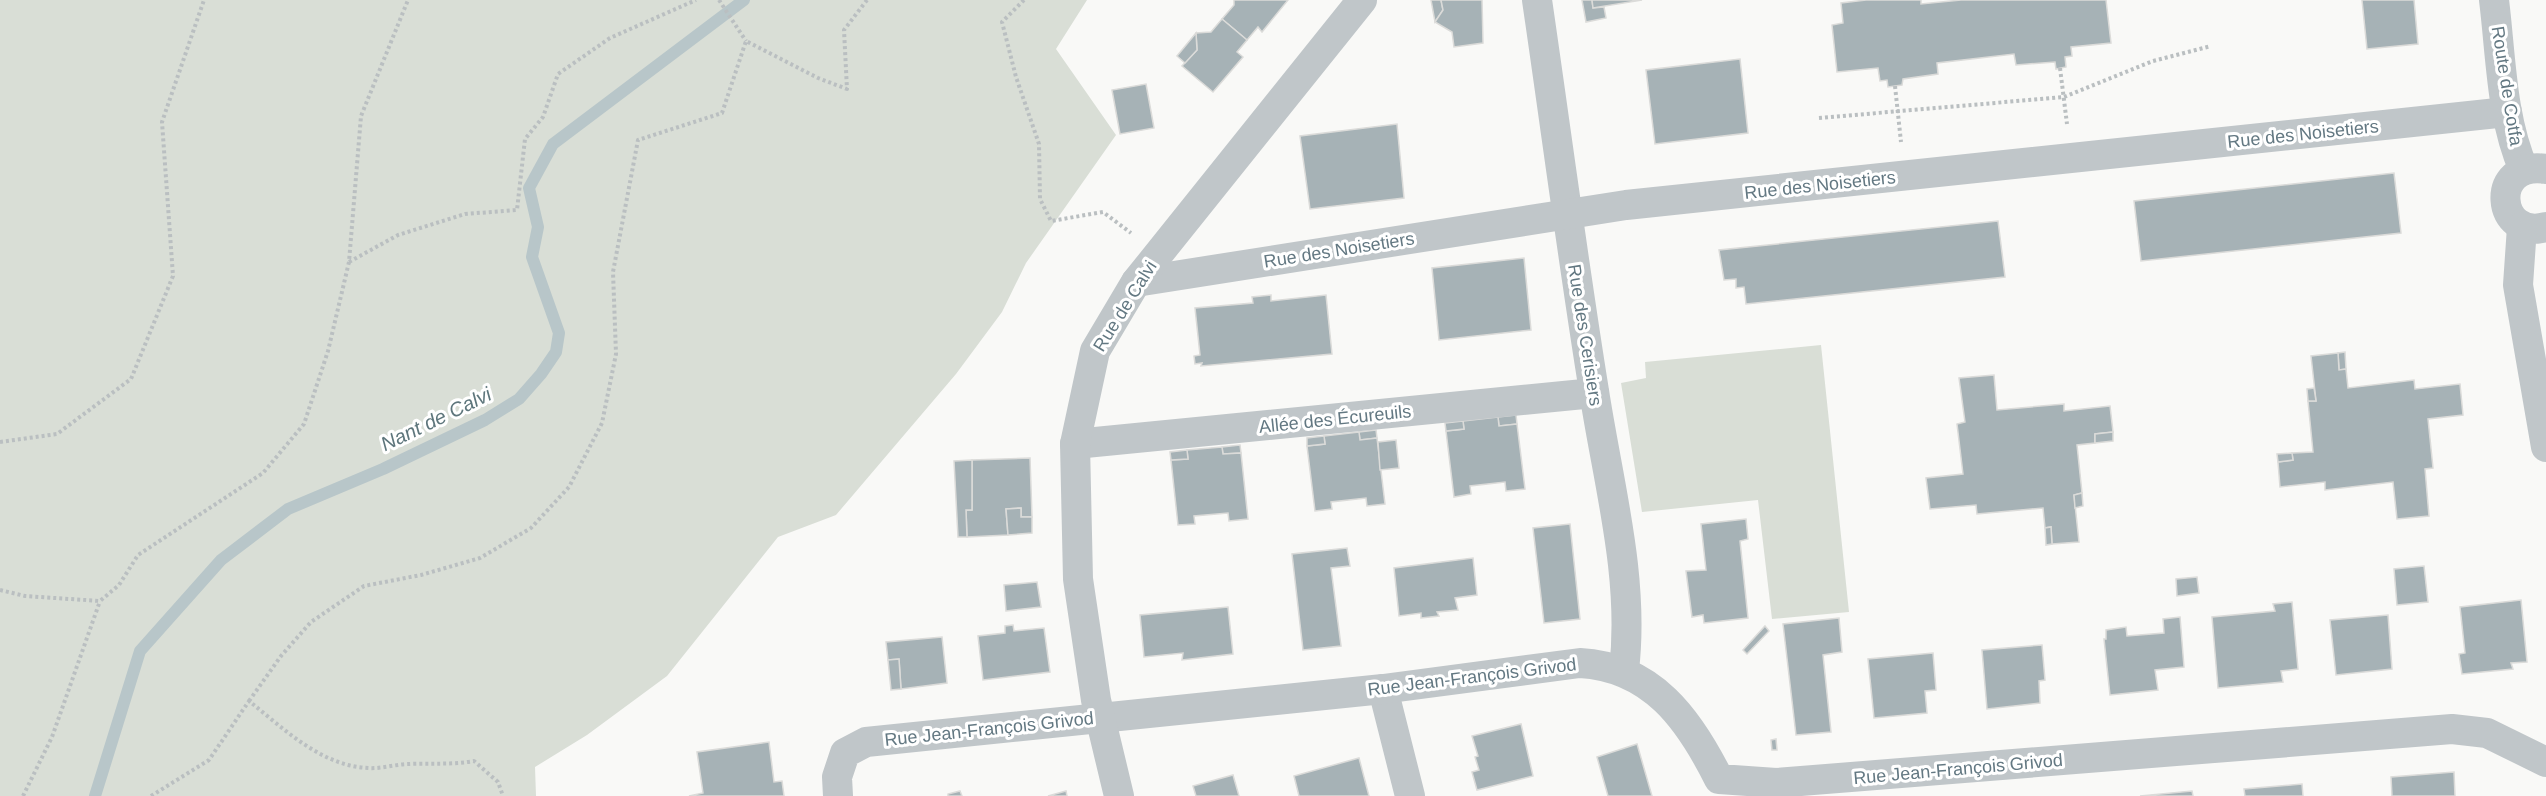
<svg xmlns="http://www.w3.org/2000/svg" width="2546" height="796" font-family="Arial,sans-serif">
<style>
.green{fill:#d9ded6}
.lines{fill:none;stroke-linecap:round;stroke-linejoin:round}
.stream{stroke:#b8c6c9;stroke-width:12}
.building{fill:#a6b2b6;stroke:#dbdbd9;stroke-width:1.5}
.path{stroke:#babfc1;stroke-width:4;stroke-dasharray:3 3;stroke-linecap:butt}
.minor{stroke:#c0c6c9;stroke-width:30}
.labels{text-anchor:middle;stroke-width:6;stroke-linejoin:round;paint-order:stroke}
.street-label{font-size:18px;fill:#637882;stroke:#fff}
.water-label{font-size:20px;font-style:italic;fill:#5e767c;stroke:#fff}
</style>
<rect width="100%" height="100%" fill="#f9f9f7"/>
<g class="green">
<polygon points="0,0 1087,0 1056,49 1116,135 1026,263 1002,312 956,374 836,515 778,537 667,676 587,735 535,767 536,796 0,796"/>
<polygon points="1821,345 1849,612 1772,619 1758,500 1642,512 1621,383 1646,378 1645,362"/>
</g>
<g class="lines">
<polyline class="stream" points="95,796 140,651 221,560 288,509 383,469 485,420 519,399 541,374 556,352 559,333 532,257 538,227 529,188 553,144 744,0"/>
</g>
<g class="building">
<polygon points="1234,0 1288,0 1262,32 1258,27 1247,40 1222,19 1234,5"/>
<polygon points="1431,0 1441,0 1443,10 1435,22"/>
<polygon points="1441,0 1482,0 1483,43 1454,47 1452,32 1435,22 1443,10"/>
<polygon points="1582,0 1592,0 1593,8 1604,7 1606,18 1586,22"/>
<polygon points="1592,0 1642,0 1593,8"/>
<polygon points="1866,0 1921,0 1921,4 1961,0 2106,0 2111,43 2071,47 2072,56 2065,57 2066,67 2056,69 2055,62 2016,65 2014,54 1937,63 1938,74 1903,79 1902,85 1888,87 1887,80 1880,81 1878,68 1837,72 1832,25 1843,23 1841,3"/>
<polygon points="2362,0 2414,0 2418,44 2367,49"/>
<polygon points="1222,19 1247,40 1237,52 1243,57 1213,92 1182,66 1197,50 1196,33 1211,32"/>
<polygon points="1196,33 1197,50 1185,63 1177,56"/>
<polygon points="1740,59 1748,133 1655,144 1646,70"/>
<polygon points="1146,84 1154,128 1120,134 1112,90"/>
<polygon points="1397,124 1404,198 1310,209 1300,136"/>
<polygon points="2394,173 2401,233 2141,261 2134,201"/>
<polygon points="1998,221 2005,277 1746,304 1744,287 1736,288 1736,279 1724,280 1719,250"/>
<polygon points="1524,258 1531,330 1439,340 1432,268"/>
<polygon points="1271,295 1271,301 1326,295 1332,354 1201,366 1202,363 1195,364 1194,356 1200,355 1195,308 1253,303 1252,297"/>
<polygon points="2345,352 2346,369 2339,370 2338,353"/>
<polygon points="2338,353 2339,370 2346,369 2348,388 2414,380 2415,389 2460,384 2463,415 2428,419 2433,468 2425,469 2429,516 2397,519 2393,482 2325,490 2325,482 2280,487 2278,462 2293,460 2292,453 2313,452 2308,401 2316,401 2311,356"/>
<polygon points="1994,375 1997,410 2064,404 2064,411 2110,406 2113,432 2095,434 2095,443 2077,445 2082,493 2074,495 2079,542 2052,544 2051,527 2045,528 2043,508 1977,514 1976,505 1930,509 1926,478 1963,474 1957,424 1965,422 1959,378"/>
<polygon points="2314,388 2316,401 2308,401 2307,389"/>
<polygon points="1516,415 1517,424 1499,426 1498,417"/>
<polygon points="1498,417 1499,426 1517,424 1525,489 1506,491 1505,482 1470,486 1471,494 1454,497 1446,431 1464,429 1463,421"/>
<polygon points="1463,421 1464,429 1446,431 1445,423"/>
<polygon points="1376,430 1377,438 1360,440 1359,432"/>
<polygon points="1359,432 1360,440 1377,438 1385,504 1367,506 1366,498 1331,502 1332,509 1315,511 1307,446 1325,444 1324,436"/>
<polygon points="2113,432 2113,441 2095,443 2095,434"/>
<polygon points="1324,436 1325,444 1307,446 1307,438"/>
<polygon points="1396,440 1399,468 1380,470 1378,442"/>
<polygon points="1240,445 1241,453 1223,454 1222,447"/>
<polygon points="1222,447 1223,454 1241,453 1248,519 1229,521 1228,513 1194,516 1195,524 1178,525 1171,460 1188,459 1187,450"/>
<polygon points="1187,450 1188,459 1171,460 1170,452"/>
<polygon points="2292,453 2293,460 2278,462 2277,454"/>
<polygon points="1030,458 1032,517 1021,517 1021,508 1006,509 1008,535 967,537 966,510 972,510 972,460"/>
<polygon points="972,460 972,510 966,510 967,537 958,537 954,461"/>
<polygon points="2082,493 2083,506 2075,508 2074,495"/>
<polygon points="1021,508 1021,517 1032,517 1032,533 1008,535 1006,509"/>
<polygon points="1746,519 1748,539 1740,541 1748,618 1704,623 1703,615 1692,617 1686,571 1706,570 1701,524"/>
<polygon points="1570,524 1580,619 1544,623 1533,528"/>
<polygon points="2051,527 2052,544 2046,545 2045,528"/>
<polygon points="1347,548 1350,566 1331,568 1341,646 1303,650 1292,554"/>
<polygon points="1473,558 1477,595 1455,598 1458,610 1437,612 1439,616 1421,618 1421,613 1399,616 1394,568"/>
<polygon points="2424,566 2428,602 2397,605 2394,569"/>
<polygon points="2197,577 2199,593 2177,596 2176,579"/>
<polygon points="1037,582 1041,607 1006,611 1004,585"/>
<polygon points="2521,600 2527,662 2511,663 2513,669 2462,674 2459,654 2465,653 2460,607"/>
<polygon points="2292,602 2298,669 2281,671 2283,682 2218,688 2212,617 2275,611 2273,604"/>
<polygon points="1228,607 1233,654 1182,660 1183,653 1144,657 1140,615"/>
<polygon points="2388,615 2392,669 2336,675 2330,620"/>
<polygon points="2180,617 2184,667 2155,670 2158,690 2110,695 2104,639 2106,639 2106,630 2126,627 2127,636 2164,633 2163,619"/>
<polygon points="1839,618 1842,652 1823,655 1831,732 1796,735 1783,624"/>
<polygon points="1013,625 1014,631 1044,628 1050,672 983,680 978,636 1005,633 1005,626"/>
<polygon points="1765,626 1769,631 1747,654 1743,650"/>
<polygon points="942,637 947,683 901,689 899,659 888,660 886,642"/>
<polygon points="2042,645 2045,680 2039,681 2040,703 1987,709 1982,650"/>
<polygon points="1933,653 1936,690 1925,691 1927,713 1874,718 1868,659"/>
<polygon points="899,659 901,689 891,690 888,660"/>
<polygon points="1521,724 1533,776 1477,790 1472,772 1479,770 1475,757 1478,756 1472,736"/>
<polygon points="1776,739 1777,750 1772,750 1771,740"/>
<polygon points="769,742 774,782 782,781 784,796 689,796 703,793 697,752"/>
<polygon points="1637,744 1652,796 1608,796 1597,757"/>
<polygon points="1359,758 1369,796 1299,796 1294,776"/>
<polygon points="2454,772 2455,796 2392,796 2391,777"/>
<polygon points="1233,775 1239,796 1196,796 1193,786"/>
<polygon points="2302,784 2303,796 2245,796 2244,789"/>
<polygon points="960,791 962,796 948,796 948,794"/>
<polygon points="1066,791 1067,796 1048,796"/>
<polygon points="2192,791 2193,796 2140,796"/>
</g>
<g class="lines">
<g class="path">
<polyline points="719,0 746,41"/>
<polyline points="1024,0 1002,22 1016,77 1039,144 1040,199 1051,221 1103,212 1131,233"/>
<polyline points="2060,68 2067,124"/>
<polyline points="1895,86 1901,142"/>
<polyline points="1819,118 2064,97 2153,61 2211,46"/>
<polyline points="349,262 398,235 465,214 517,210 525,139 543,117 558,74 610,38 696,0"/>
<polyline points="0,442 57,434 131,379 173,276 162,122 204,0"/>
<polyline points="0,590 25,596 100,601 119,585 138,555 263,473 304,424 328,351 349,262 361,116 408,0"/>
<polyline points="249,701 281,656 311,622 364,586 421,575 480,558 531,528 569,487 602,423 616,354 613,272 638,140 722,113 746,41 818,78 847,89 844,30 867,0"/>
<polyline points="23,796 52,737 100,601"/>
<path d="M 151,796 L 209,760 L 249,701 C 283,728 321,766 368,768 C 382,769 396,764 410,764 C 432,763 452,765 474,761 L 498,782 L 503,796"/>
</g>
<g class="minor">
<path d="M 1537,0 C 1556,130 1573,261 1594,391 C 1608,483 1635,577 1624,670"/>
<path d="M 2494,0 C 2501,56 2501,118 2524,170"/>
<path d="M 2546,169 C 2488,160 2496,241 2546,227"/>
<polyline points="2522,227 2518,285 2546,447"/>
<polyline points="1136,282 1626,205 2507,112"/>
<polyline points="1075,444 1594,393"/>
<polyline points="1383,689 1410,796"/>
<path d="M 838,796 L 837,777 L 845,753 L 866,742 L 1383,689 L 1580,663 C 1652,667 1689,719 1719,779 L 1776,783 L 2452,729 L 2487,733 L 2546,762"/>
<polyline points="1119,796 1096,700 1078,579 1075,444 1095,351 1136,282 1362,0"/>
</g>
</g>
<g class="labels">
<g class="street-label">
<text transform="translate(2507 86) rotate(81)" y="6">Route de Cotfa</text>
<text transform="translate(2303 134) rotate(-6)" y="6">Rue des Noisetiers</text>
<text transform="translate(1820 185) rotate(-6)" y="6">Rue des Noisetiers</text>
<text transform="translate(1339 250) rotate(-9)" y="6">Rue des Noisetiers</text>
<text transform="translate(1125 306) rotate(-58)" y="6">Rue de Calvi</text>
<text transform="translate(1585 335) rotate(81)" y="6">Rue des Cerisiers</text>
<text transform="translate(1335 419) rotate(-6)" y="6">Allée des Écureuils</text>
<text transform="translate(1472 677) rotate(-7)" y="6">Rue Jean-François Grivod</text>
<text transform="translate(989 729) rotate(-6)" y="6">Rue Jean-François Grivod</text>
<text transform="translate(1958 769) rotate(-5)" y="6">Rue Jean-François Grivod</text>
</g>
<g class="water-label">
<text transform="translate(436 419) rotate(-26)" y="7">Nant de Calvi</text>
</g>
</g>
</svg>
